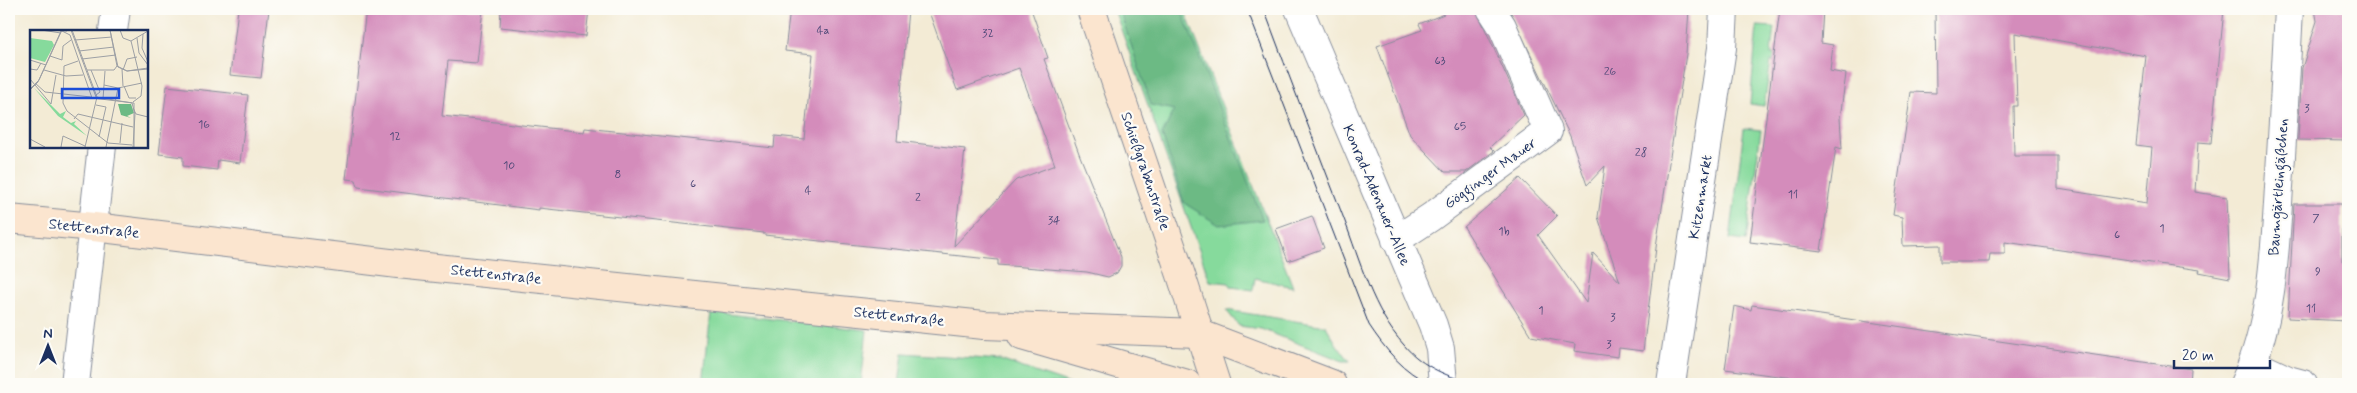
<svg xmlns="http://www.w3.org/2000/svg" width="2357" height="393" font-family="Mynerve,sans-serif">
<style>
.green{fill:#86da9c;stroke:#50847d}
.forest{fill:#6cba84;stroke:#447471}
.building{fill:#d48cbb;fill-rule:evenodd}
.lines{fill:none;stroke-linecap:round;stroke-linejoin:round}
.street-casing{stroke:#878d9a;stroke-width:30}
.secondary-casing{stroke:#878d9a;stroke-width:30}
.street{stroke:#fff;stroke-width:28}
.secondary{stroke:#fbe5cf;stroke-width:28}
.tram{stroke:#1b2f5e;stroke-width:1}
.labels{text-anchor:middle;stroke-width:4.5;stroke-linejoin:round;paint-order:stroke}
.number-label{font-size:12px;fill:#494675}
.street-label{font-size:15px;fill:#1b2f5e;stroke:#fdfcf7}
.inset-road{fill:none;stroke:#9da0a5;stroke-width:1}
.view{fill:#1d4ed8;fill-opacity:0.15;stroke:#1d4ed8;stroke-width:2.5}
.inset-edge{fill:none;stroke:#1b2f5e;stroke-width:2.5}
</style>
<rect width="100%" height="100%" fill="#fdfcf7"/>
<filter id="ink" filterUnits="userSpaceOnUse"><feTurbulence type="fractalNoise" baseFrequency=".02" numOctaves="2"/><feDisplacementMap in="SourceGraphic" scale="10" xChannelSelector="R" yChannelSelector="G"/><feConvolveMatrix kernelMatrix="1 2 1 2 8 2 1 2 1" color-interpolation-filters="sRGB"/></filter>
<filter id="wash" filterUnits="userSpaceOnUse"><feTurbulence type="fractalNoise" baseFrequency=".0096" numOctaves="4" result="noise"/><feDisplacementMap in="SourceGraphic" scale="20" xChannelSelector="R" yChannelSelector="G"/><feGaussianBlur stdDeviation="1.12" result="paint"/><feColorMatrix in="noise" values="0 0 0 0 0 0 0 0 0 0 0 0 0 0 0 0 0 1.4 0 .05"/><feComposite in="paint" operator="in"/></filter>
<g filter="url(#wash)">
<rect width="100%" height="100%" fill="#f3ebd5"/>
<g class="green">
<polygon points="1114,9 1184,9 1293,287 1255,278 1253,290 1232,287 1229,283 1210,281"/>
<polygon points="1757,26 1774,27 1771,54 1780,55 1779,62 1771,61 1764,106 1750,104"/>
<polygon points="1744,128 1761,130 1746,241 1730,239"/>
<polygon points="1226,310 1326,326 1337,345 1350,361 1343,361 1261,329 1239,326"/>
<polygon points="711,312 867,330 861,384 703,384"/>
<polygon points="903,353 1000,360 1070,384 899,384"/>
</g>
<polygon class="forest" points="1119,9 1181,9 1263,220 1219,225 1184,203 1162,135 1174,110 1151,105"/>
<g id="blocks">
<g class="building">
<polygon points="238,9 269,9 261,78 230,75"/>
<polygon points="366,9 483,9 477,63 448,61 442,116 584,132 585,128 774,148 775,136 804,139 813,54 785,51 790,9 908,9 897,141 965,149 954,246 1016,180 1055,165 1019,68 957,90 928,9 1031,9 1048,58 1044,59 1080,156 1121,257 1121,266 1117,273 1108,277 1087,272 998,265 998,260 764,235 764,233 539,208 539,210 358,187 356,180 346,179"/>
<polygon points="501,9 589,9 586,36 500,27"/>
<polygon points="1442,9 1476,9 1524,115 1490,147 1494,151 1466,172 1445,172 1410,135 1377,46 1422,30 1419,24 1444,14"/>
<polygon points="1509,9 1689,9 1686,54 1657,240 1643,351 1619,348 1618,357 1574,351 1575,344 1531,336 1464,227 1520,178 1557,216 1538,235 1586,303 1593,253 1620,282 1598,217 1605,166 1587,185 1570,136"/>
<polygon points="1780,9 1823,9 1821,43 1833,45 1830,71 1846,74 1840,118 1842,149 1836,147 1821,251 1750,242"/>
<path d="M 1935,9 L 2224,9 L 2211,143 L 2198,142 L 2195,192 L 2227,197 L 2230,278 L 2199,272 L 2200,270 L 2005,242 L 2005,254 L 1990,254 L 1989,262 L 1940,262 L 1940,245 L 1903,246 L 1902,217 L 1893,215 L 1911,92 L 1936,93 ZM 2015,33 L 2146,56 L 2136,145 L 2152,147 L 2147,203 L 2058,189 L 2058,156 L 2014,156 L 2013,106 L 2017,106 Z"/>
<polygon points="2315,9 2348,9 2348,141 2298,140 2302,68 2317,21"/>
<polygon points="167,86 248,95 240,163 218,160 217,170 183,166 183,157 159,154"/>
<polygon points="2294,204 2342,204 2342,261 2346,262 2346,321 2288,318"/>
<polygon points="1312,216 1324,248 1288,261 1276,229"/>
<polygon points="1752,305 2191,369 2190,384 1838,384 1725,369 1734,306 1751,310"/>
</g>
</g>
</g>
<g filter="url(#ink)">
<use href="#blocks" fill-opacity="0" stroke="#878d9a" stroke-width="1"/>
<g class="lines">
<g class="street-casing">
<g id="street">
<polyline points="1299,9 1433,325 1440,348 1443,384"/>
<polyline points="113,31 116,9"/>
<polyline points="1396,240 1431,217 1548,131 1502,26 1491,9"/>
<polyline points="2254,364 2288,380 2303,384"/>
<polyline points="75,384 102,146"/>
<polyline points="1671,384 1722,48 1724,9"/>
<path d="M 2244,384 C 2272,323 2275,254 2279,187 C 2283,128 2286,68 2289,9"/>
</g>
</g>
<g class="secondary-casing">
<g id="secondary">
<polyline points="1091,9 1182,278 1216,384"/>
<polyline points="9,219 94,227 398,264 984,325 1198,333 1332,384"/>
<polyline points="1022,336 1187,384"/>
</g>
</g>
<use href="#street" class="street"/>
<use href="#secondary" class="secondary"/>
<g class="tram">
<path d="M 1247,9 L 1369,325 C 1385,349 1403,372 1431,384"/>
<path d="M 1264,9 C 1290,79 1317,149 1344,219 C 1360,261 1373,311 1404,345 C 1422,367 1450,378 1477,384"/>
</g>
</g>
</g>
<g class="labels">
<g class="number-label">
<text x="823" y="34">4a</text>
<text x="988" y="37">32</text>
<text x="1440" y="64">63</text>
<text x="1610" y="75">26</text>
<text x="2307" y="112">3</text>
<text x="204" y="128">16</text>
<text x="1460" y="130">65</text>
<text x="395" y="140">12</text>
<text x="1641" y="156">28</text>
<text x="509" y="169">10</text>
<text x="618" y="178">8</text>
<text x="693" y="187">6</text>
<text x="808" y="194">4</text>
<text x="1793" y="198">11</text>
<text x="918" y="201">2</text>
<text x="2316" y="222">7</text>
<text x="1054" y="224">34</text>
<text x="2162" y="232">1</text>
<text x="1504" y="235">1b</text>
<text x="2117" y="238">6</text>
<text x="2318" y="275">9</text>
<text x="2311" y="312">11</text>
<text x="1541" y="314">1</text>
<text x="1613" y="321">3</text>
<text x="1609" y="348">3</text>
</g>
<g class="street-label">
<text transform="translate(1146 171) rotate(71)" y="5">Schießgrabenstraße</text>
<text transform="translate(1490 173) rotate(-36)" y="5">Gögginger Mauer</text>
<text transform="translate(2278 187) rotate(-86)" y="5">Baumgärtleingäßchen</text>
<text transform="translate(1377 195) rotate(67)" y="5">Konrad-Adenauer-Allee</text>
<text transform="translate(1700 197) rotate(-81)" y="5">Kitzenmarkt</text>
<text transform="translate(94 228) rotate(6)" y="5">Stettenstraße</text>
<text transform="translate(496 274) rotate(6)" y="5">Stettenstraße</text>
<text transform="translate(899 316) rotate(6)" y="5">Stettenstraße</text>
</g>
</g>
<g transform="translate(30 30)">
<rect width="118" height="118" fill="#f3ebd5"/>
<path d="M 0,8 L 22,11 L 24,15 L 15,32 L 0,28 ZM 4,58 L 30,84 L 36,81 L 33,87 L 41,93 L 46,91 L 44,94 L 57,106 L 28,86 Z" fill="#86da9c"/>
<path d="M 88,74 L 101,74 L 104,83 L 97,86 L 101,88 L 91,85 Z" fill="#6cba84"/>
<path class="inset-road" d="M 11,0 L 31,3M 17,0 L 37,1M 30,0 L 40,5 L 62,68 L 104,73 L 104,117M 41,0 L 66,67 L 102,73 L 105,84 L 103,117M 42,0 L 67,67 L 55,117M 80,0 L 87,36M 80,0 L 88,37 L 97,41 L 118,39M 90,0 L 93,8 L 101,11M 113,4 L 112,18 L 118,32M 107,8 L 109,23 L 118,35M 45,10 L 82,7M 101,11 L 112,56 L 111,66 L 103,72M 101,11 L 118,1M 49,21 L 84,17M 20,26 L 32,30 L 33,16 L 41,10M 52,29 L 86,25M 0,30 L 16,35M 48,31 L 34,36 L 33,73 L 37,81 L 78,113 L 102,115M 87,36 L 97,41 L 118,38M 0,39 L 7,40 L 11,33M 92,39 L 93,56M 14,40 L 36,46 L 53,45M 57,40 L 84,40 L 87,36M 61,40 L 70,62 L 66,65M 93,40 L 97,29 L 107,27M 0,49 L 21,74 L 26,45M 5,53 L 15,62 L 61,67M 74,55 L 88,58 L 112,53M 94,56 L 99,68 L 106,68M 0,59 L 9,50 L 32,0M 0,60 L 8,52 L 31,1M 73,69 L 75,41M 66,75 L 76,77 L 69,107M 103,78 L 106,84 L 118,87M 44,89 L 48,84 L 103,97M 0,109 L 15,117M 90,113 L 92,93M 31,117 L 33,106 L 55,116M 76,117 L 88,58"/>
<path class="view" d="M 32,59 L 89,59 L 89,68 L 32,68 Z"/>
<rect width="118" height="118" class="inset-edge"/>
</g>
<rect width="2357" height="393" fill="none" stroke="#fdfcf7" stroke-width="30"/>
<g transform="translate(48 346)" stroke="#fdfcf7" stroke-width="4" paint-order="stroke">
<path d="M0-4L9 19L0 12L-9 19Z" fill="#1b2f5e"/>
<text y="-8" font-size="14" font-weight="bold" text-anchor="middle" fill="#1b2f5e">N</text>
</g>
<path d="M2174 360v8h96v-8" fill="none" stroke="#1b2f5e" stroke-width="2.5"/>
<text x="2182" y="360" font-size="15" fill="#1b2f5e" stroke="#fdfcf7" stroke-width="4" paint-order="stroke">20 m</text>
</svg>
